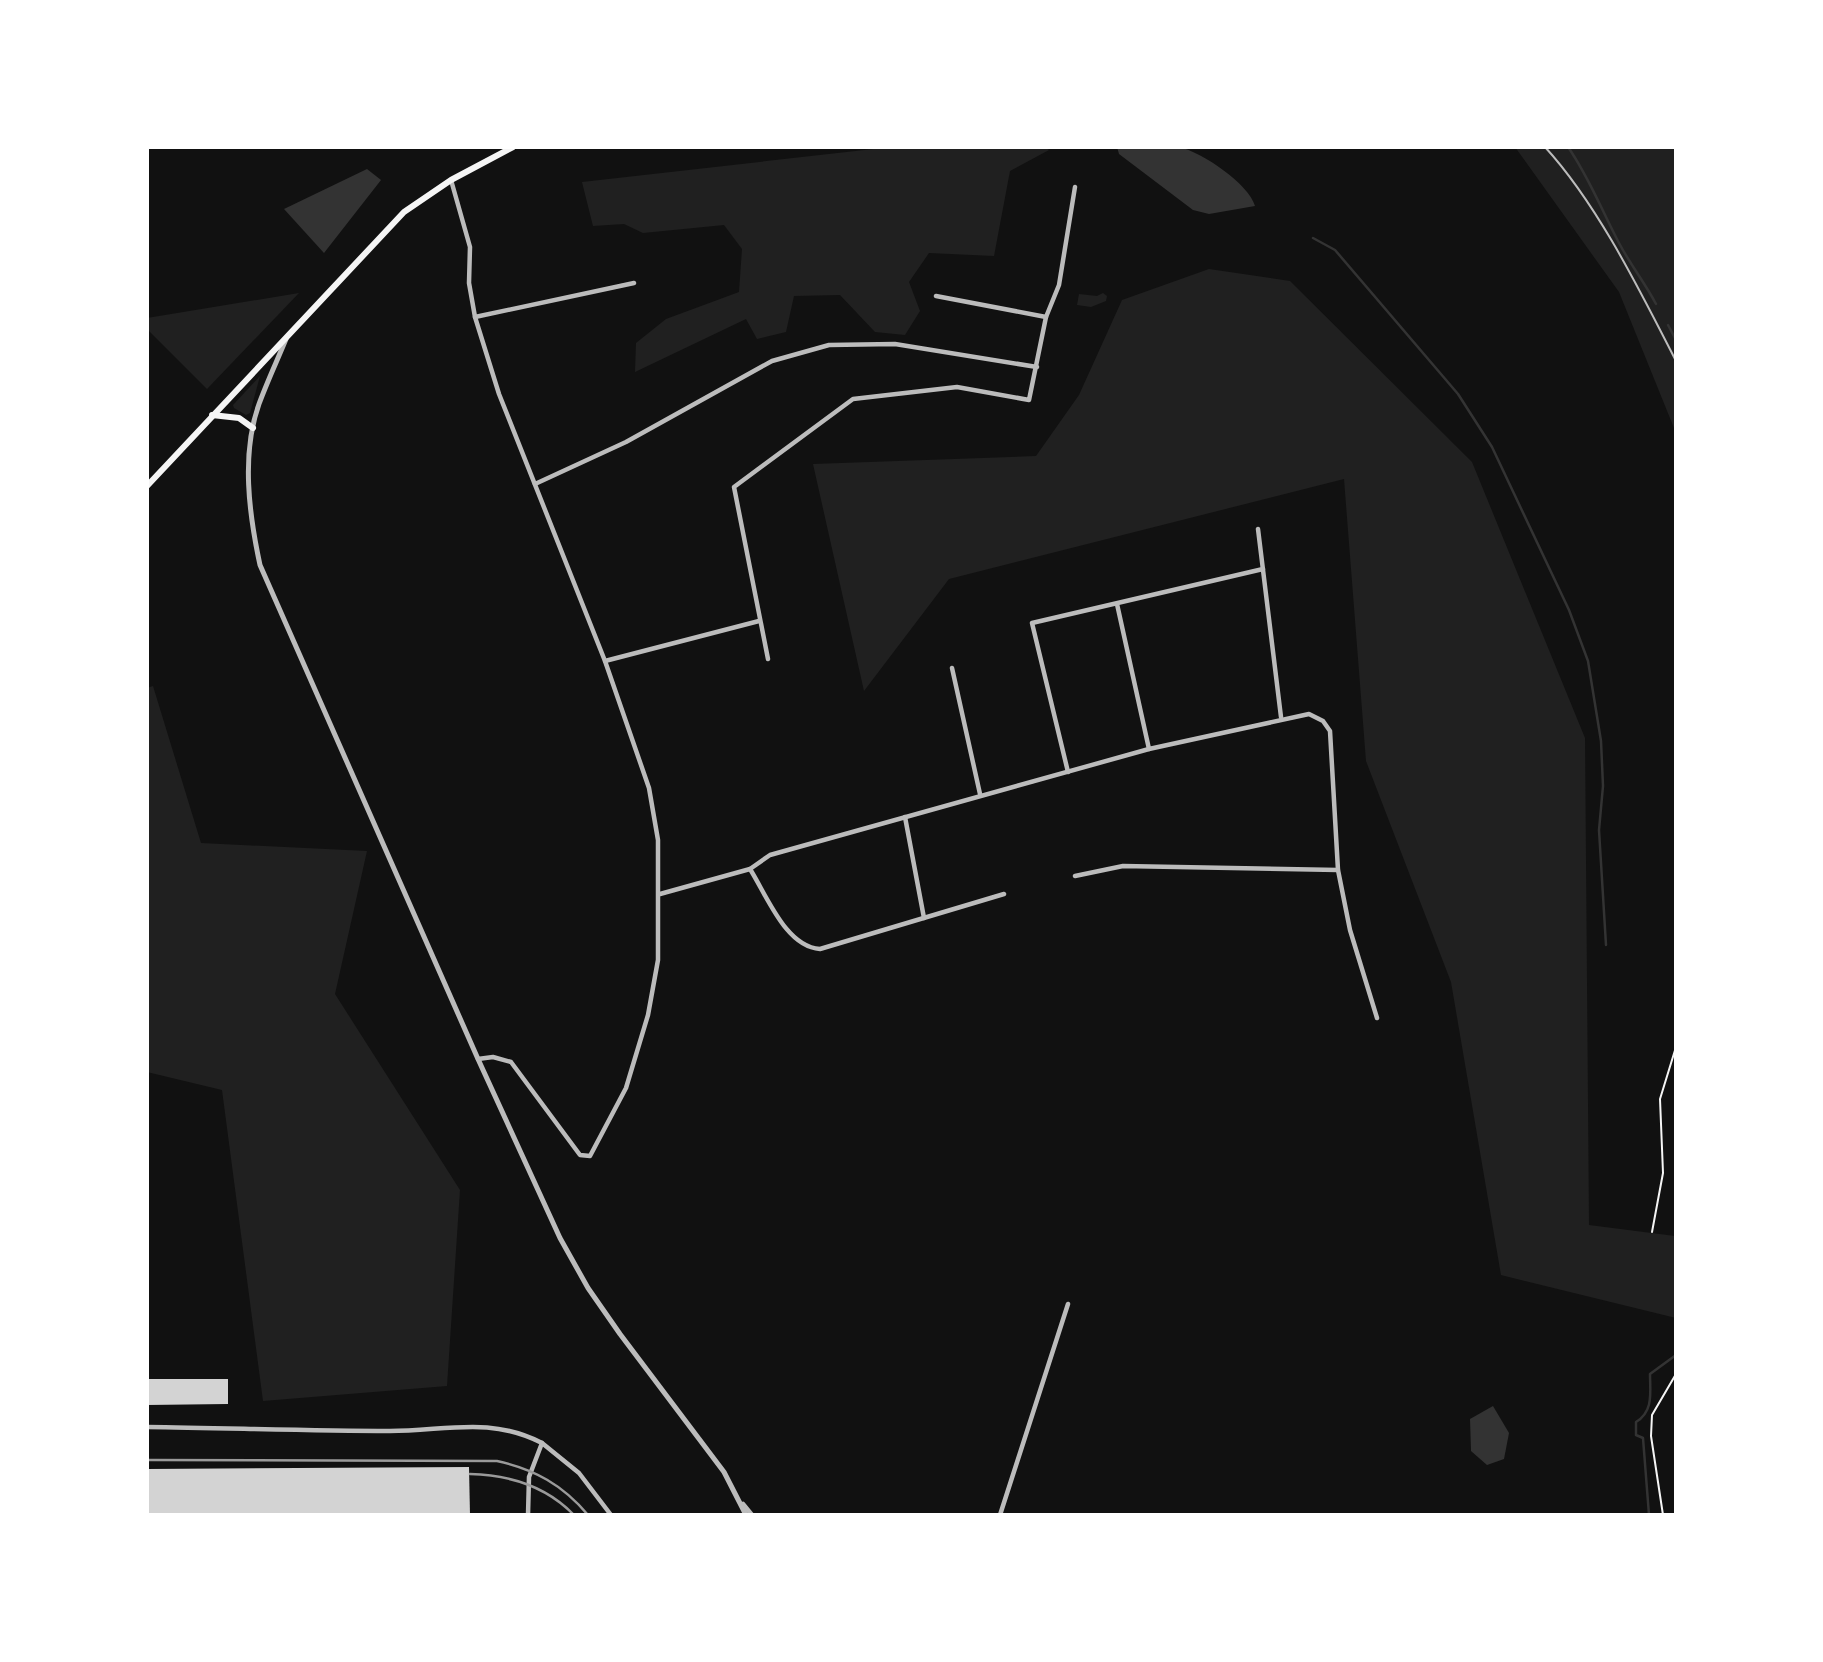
<svg xmlns="http://www.w3.org/2000/svg" width="1823" height="1662" font-family="'DM Sans',sans-serif">
<style>
.green{fill:#202020}
.water{fill:#333}
.lines{fill:none;stroke-linecap:round;stroke-linejoin:round}
.stream{stroke:#333;stroke-width:2.5}
.building{fill:#d3d3d3}
.path{stroke:#f5f5f5;stroke-width:2}
.service{stroke:#bcbcbc;stroke-width:2}
.minor{stroke:#bcbcbc;stroke-width:4.5}
.tertiary{stroke:#bcbcbc;stroke-width:5}
.secondary{stroke:#f5f5f5;stroke-width:6}
.rail{stroke:#9a9a9a;stroke-width:2.5}
</style>
<rect width="100%" height="100%" fill="#111"/>
<g class="green">
<polygon points="891,147 1045,147 1049,150 1010,171 994,256 929,253 909,282 920,311 905,335 875,332 840,295 794,296 786,332 757,339 746,319 635,372 636,343 666,319 739,292 742,249 724,225 643,233 624,224 593,226 582,182"/>
<polygon points="1515,147 1676,147 1676,433 1619,292"/>
<polygon points="1209,269 1290,281 1472,462 1585,738 1589,1225 1675,1236 1676,1229 1676,1318 1501,1275 1451,982 1366,761 1344,479 949,579 864,691 813,464 1036,456 1079,395 1122,300"/>
<polygon points="299,293 207,389 147,329 147,318"/>
<polygon points="1103,293 1107,296 1106,301 1091,307 1077,305 1079,294 1097,296"/>
<polygon points="260,376 250,413 246,415 234,408 233,405"/>
<polygon points="153,686 201,843 367,851 335,994 460,1190 447,1386 263,1401 222,1090 147,1072 147,688"/>
</g>
<g class="water">
<path d="M 1117,147 C 1136,147 1160,143 1179,147 C 1202,152 1249,184 1255,206 L 1209,214 L 1193,210 L 1119,154 Z"/>
<polygon points="367,169 381,180 324,253 284,209"/>
<polygon points="1493,1406 1509,1433 1504,1459 1487,1465 1471,1451 1470,1419"/>
</g>
<g class="lines">
<g class="stream">
<path d="M 1568,147 C 1589,177 1602,211 1619,243 C 1630,264 1645,283 1656,304"/>
<polyline points="1313,238 1335,250 1458,394 1492,447 1569,610 1588,661 1601,741 1603,786 1599,830 1606,945"/>
<polyline points="1668,325 1676,340"/>
<path d="M 1649,1515 L 1643,1438 L 1636,1435 L 1636,1422 C 1654,1411 1650,1392 1650,1374 L 1676,1355"/>
</g>
</g>
<g class="building">
<polygon points="147,1379 228,1379 228,1404 147,1405"/>
<polygon points="469,1467 470,1515 147,1515 147,1469"/>
</g>
<g class="lines">
<g class="path">
<polyline points="1652,1232 1663,1173 1660,1099 1676,1047"/>
<polyline points="1663,1515 1651,1436 1652,1415 1676,1374"/>
</g>
<path class="service" d="M 1545,147 C 1598,205 1640,291 1676,361"/>
<g class="minor">
<polyline points="451,180 470,247 469,283 475,317 499,394 605,661 649,788 658,840 658,960 648,1015 626,1088 590,1156 580,1155 511,1062 493,1057 478,1059"/>
<polyline points="936,296 1046,317"/>
<polyline points="475,317 634,283"/>
<polyline points="535,484 626,442 772,361 829,345 895,344 1037,367"/>
<polyline points="1258,529 1281,717"/>
<polyline points="1117,604 1149,749"/>
<polyline points="768,659 734,487 853,399 957,387 1029,400 1046,317 1059,285 1075,187"/>
<polyline points="605,661 759,621"/>
<polyline points="952,668 980,794"/>
<polyline points="1068,772 1032,623 1263,569"/>
<polyline points="905,817 924,918"/>
<path d="M 750,869 C 767,896 786,947 820,949 L 1004,894"/>
<polyline points="1075,876 1123,866 1338,870"/>
<polyline points="660,894 750,869 770,855 1149,749 1309,714 1323,721 1330,731 1338,870 1350,930 1377,1018"/>
<path d="M 147,1427 C 228,1428 309,1431 390,1431 C 446,1431 489,1416 542,1443 L 529,1477 L 528,1515"/>
<polyline points="542,1443 579,1473 611,1515"/>
<polyline points="743,1504 752,1515"/>
<polyline points="1000,1515 1068,1304"/>
</g>
<path class="tertiary" d="M 286,339 C 277,361 267,382 259,404 C 241,454 249,514 260,565 L 478,1059 L 560,1238 L 588,1288 L 620,1334 L 724,1472 L 746,1515"/>
<g class="secondary">
<polyline points="212,415 239,418 253,428"/>
<polyline points="147,486 404,212 451,180 513,147"/>
</g>
<g class="rail">
<path d="M 147,1460 L 497,1461 C 534,1469 563,1485 588,1515"/>
<path d="M 470,1474 C 510,1475 546,1486 574,1515"/>
</g>
</g>
<rect width="1823" height="1662" fill="none" stroke="#ffffff" stroke-width="298"/>
</svg>
